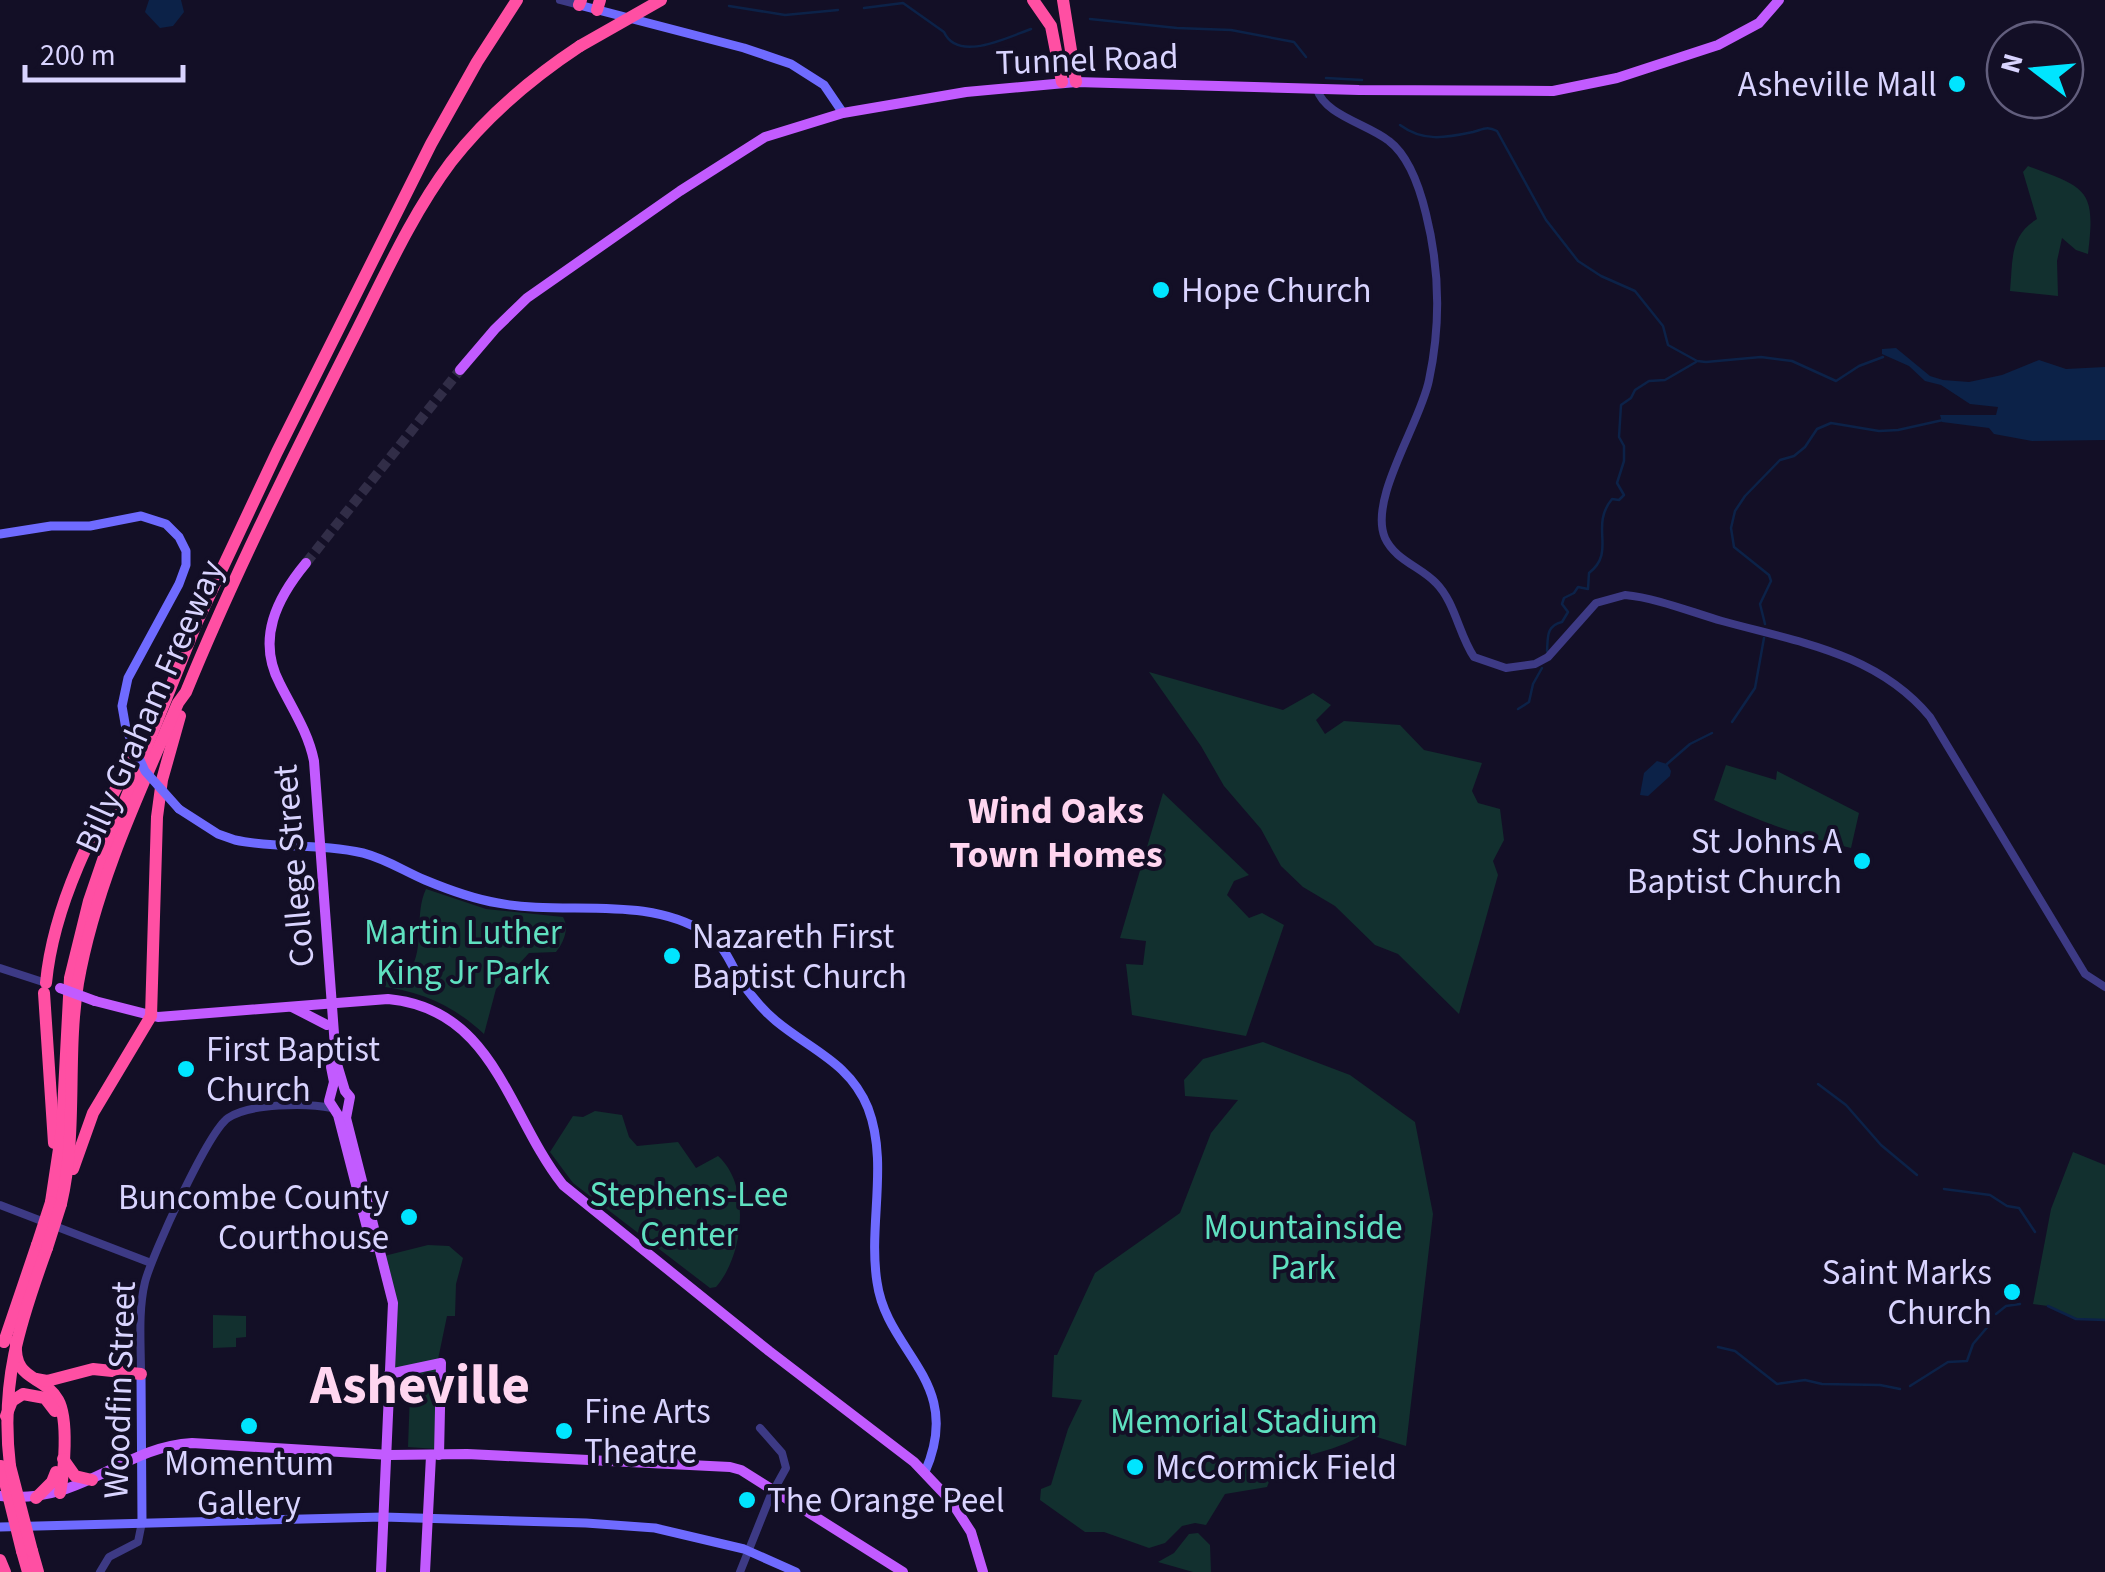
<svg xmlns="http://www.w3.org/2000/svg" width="2105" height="1572" font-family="'Source Sans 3',sans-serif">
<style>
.green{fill:#12302f}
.water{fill:#0c2248}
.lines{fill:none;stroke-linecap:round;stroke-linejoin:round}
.stream{stroke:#0c2248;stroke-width:2.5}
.primary-tunnel{stroke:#312d47;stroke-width:10;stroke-dasharray:10 5;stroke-linecap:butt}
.tertiary{stroke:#3d3a85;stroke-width:8}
.secondary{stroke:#6f6bff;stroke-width:9}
.primary{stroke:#c25bff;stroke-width:10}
.motorway{stroke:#ff4fa3;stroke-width:12}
.secondary-bridge{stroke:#6f6bff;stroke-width:9}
.primary-bridge{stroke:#c25bff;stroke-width:10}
.motorway-bridge{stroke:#ff4fa3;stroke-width:12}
.poi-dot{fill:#00e5ff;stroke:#130f26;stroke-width:4}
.labels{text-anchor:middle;stroke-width:8;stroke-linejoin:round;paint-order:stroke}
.street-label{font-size:35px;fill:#d9d4ff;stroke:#130f26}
.poi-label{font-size:35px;fill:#d9d4ff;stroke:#130f26;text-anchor:start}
.park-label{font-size:35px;fill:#5fe0c0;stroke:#130f26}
.neighbourhood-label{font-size:38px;font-weight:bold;fill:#ffd6f0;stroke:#130f26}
.town-label{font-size:55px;font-weight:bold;fill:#ffd6f0;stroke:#130f26}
</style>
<rect width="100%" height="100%" fill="#130f26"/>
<g class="green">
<path d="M 2028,166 C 2087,188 2096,189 2088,254 L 2076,250 L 2062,238 L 2057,261 L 2058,296 L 2010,291 C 2013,261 2009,236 2037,219 L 2023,172 Z"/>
<polygon points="1149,672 1283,710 1313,693 1331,705 1316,720 1325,734 1344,721 1400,725 1424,750 1482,763 1472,791 1478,803 1500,809 1504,840 1493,861 1498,875 1459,1014 1398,954 1375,945 1335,906 1303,887 1281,866 1261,829 1224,786 1201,746"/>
<path d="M 1726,765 L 1776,780 L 1777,771 L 1859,813 L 1851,848 C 1804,837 1757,821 1714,800 Z"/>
<polygon points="1163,793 1249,875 1234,881 1227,895 1249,918 1262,913 1284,925 1246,1036 1132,1015 1126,964 1143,965 1146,941 1120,938"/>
<path d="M 426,889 L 486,909 L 563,917 C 570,929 563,943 556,952 L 529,953 L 496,989 L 484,1034 C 453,1005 420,991 378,986 L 379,972 L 410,970 C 425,948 414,914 426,889 Z"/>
<path d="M 1263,1042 L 1350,1075 L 1415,1122 L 1433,1214 L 1406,1446 L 1364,1433 C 1332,1458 1280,1450 1267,1487 L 1225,1494 L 1206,1525 L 1195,1523 L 1182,1526 L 1165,1543 L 1149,1548 L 1104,1532 L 1085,1532 L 1040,1500 L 1041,1489 L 1051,1485 L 1068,1429 L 1082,1400 L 1052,1397 L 1054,1355 L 1057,1355 L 1095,1273 L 1180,1213 L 1211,1133 L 1238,1100 L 1185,1096 L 1184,1080 L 1203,1059 Z"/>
<path d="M 595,1111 L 622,1115 L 629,1137 L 637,1146 L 678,1142 L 696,1168 L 718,1156 C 751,1185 744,1255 716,1287 L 710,1288 L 573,1183 L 550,1152 L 573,1116 L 583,1117 Z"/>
<polygon points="2073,1152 2105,1165 2105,1320 2076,1319 2048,1306 2033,1304 2051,1209"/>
<polygon points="428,1245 449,1246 463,1258 456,1284 455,1316 447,1316 436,1369 436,1449 408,1447 411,1365 393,1369 395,1300 384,1256"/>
<polygon points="213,1315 246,1316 246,1337 236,1338 236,1347 213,1348"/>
<polygon points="1198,1533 1210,1545 1211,1572 1193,1572 1158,1562 1174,1553 1189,1534"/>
</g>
<g class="water">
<polygon points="149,0 181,0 184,12 173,26 160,28 145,12"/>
<polygon points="1896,348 1930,376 1943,380 1969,382 2002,375 2039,360 2066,369 2105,367 2105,440 2032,441 1994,434 1989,428 1942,422 1940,415 1996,415 1998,407 1970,404 1941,385 1925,381 1909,366 1882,354 1882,349"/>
<polygon points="1657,761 1667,764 1671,771 1670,776 1648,796 1640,795 1644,773"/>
</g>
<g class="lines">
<g class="stream">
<polyline points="729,6 785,15 838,10"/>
<path d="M 864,8 L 903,3 L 944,32 C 958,63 1008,37 1031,29"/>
<polyline points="1090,19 1177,28 1231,30 1294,42 1306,57"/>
<polyline points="1326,78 1362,80"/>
<path d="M 1400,125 C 1423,142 1445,138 1473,132 C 1484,129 1487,126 1497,131 L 1546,220 L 1578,261 L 1601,276 L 1635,291 L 1663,326 L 1668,345 L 1697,361 L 1706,362 L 1761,357 L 1792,361 L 1836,381 L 1859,366 L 1883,357"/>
<polyline points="1765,624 1760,604 1771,581 1769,575 1734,547 1731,528 1735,511 1745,496 1780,460 1794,456 1805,447 1817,429 1831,423 1879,431 1898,430 1943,420"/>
<path d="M 1547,651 C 1548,637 1546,626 1562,622 L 1568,612 L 1562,604 L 1564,598 L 1574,593 L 1578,587 L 1588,589 L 1589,573 C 1617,551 1589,527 1612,499 L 1619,500 L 1624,495 L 1617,483 L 1624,461 L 1624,446 L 1619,437 L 1621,405 L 1631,398 L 1635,390 L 1649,381 L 1665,380 L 1696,362"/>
<polyline points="1518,709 1529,702 1533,684 1542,668"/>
<polyline points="1732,722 1755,688 1764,638"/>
<polyline points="1667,764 1690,744 1712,733"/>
<polyline points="1818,1084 1846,1105 1881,1145 1917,1175"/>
<polyline points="1944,1189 1990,1195 2007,1206 2019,1208 2035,1232"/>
<polyline points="2048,1306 2076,1319 2105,1320"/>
<polyline points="1996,1314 2006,1306 2020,1304"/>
<polyline points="1718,1347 1735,1351 1777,1384 1805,1380 1822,1384 1880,1385 1900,1389"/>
<polyline points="1910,1386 1948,1362 1967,1361 1973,1344 1990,1324"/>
</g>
<polyline class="primary-tunnel" points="306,563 460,370"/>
<g class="tertiary">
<polyline points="560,0 579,5"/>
<path d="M 1317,89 C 1324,115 1368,124 1389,141 C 1410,157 1420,189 1426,214 C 1440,270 1441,324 1429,380 C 1421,422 1368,499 1385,538 C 1395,560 1421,567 1436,583 C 1455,602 1459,635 1474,657 L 1506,668 L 1535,664 L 1548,657 L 1596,603 L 1625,595 C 1657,598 1691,612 1722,621 C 1798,642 1877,653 1930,717 L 2085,974 L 2105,987"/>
<polyline points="0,968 46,983"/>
<polyline points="0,1205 151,1263"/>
<path d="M 141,1374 C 141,1344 138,1311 145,1282 C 152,1255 208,1132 228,1118 C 250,1103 307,1103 332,1108"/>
<polyline points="100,1572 109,1557 138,1542 142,1522"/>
<polyline points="740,1572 770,1497 786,1468 782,1453 760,1428"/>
</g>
<g class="secondary">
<polyline points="579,5 744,48 791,64 824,85 843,113"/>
<polyline points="0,534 51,526 90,526 141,516 166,524 179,537 186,551 186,565 179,584 128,678 122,706 126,729"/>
<path d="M 179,809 L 218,834 L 235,840 C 277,849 321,843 363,853 C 386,859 404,871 425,880 C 449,890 473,899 498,903 C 565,916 645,894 706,933 C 725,945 730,963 741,981 C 751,996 763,1010 776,1021 C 811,1050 850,1063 868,1108 C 889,1163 868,1225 877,1282 C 887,1354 965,1381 925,1472"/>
<polyline points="141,1374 142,1522"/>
<polyline points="0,1527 383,1517 586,1523 655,1528 744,1549 796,1572"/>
</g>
<g class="primary">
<polyline points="460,370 495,329 527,298 680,191 765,137 843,113 966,92 1076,82 1359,90 1553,91 1617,78 1718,45 1759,23 1779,0"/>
<path d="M 306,563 C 277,598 256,639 280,684 C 293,710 308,732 314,761 L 336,1061 L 345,1091 L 350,1097 L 346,1118 L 393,1303 L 381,1572"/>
<path d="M 95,1001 L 158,1017 L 388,999 C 495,1009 507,1114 563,1185 L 769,1351 L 914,1462 L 951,1501 L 971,1532 L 983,1572"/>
<polyline points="292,1007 327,1025"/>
<polyline points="331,1067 334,1082 329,1101 338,1115 372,1247"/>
<polyline points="389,1374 441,1363 439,1455"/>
<path d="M 0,1496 C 84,1505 121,1447 192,1443 L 390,1455 L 467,1454 L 730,1467 L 741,1470 L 903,1572"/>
<polyline points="425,1572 431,1456"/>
</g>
<g class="motorway">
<polyline points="1033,0 1051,26 1062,82"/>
<polyline points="1063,0 1076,82"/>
<polyline points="579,5 581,0"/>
<polyline points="597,10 600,0"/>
<path d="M 46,983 C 54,897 101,816 141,742"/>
<polyline points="44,993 54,1143"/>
<polyline points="73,1169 93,1113 151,1016 157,817 162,780 180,716"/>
<polyline points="51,1202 62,1129 70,978 89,901 114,828 197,622 277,452 431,144 477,62 517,0"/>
<path d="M 61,1204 C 78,1131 66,1056 78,983 C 95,886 139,793 178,703 L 186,692 C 234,575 291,461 348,348 C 380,286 409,218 451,162 C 486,117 533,77 580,46"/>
<path d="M 16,1341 C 13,1383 43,1373 58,1400 C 69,1419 64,1472 60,1493"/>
<polyline points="4,1342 37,1245"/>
<polyline points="36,1379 47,1381 93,1369 141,1374"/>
<polyline points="6,1416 12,1401 23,1394 45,1398 55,1411"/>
<polyline points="63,1459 75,1476 92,1480"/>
<path d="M 10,1466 C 0,1383 19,1325 47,1248"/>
<polyline points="36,1498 52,1482 56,1472"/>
<polyline points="22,1551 28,1572"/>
<polyline points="32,1551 38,1572"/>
<polyline points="0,1560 5,1572"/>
</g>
<polyline class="secondary-bridge" points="126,729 145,771 179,809"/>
<polyline class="primary-bridge" points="60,988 95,1001"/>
<g class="motorway-bridge">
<polyline points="580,46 661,0"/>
<polyline points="37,1245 51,1202"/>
<polyline points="47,1248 61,1204"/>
<polyline points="1,1466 22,1551"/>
<polyline points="10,1466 32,1551"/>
</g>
</g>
<g class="poi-dot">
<circle cx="1957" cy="84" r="10"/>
<circle cx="1161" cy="290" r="10"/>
<circle cx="1862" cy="861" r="10"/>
<circle cx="672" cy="956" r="10"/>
<circle cx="186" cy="1069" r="10"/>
<circle cx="409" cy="1217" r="10"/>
<circle cx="2012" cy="1292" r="10"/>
<circle cx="249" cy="1426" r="10"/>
<circle cx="564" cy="1431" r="10"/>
<circle cx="1135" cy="1467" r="10"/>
<circle cx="747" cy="1500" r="10"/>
</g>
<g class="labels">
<g class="street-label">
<text transform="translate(1087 59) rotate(-2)" y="12">Tunnel Road</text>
<text transform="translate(149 706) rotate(-66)" y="12">Billy Graham Freeway</text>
<text transform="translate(293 866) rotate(-95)" y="12">College Street</text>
<text transform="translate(119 1390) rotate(-88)" y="12">Woodfin Street</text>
</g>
<g class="poi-label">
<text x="1937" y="96" text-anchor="end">Asheville Mall</text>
<text x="1181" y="302">Hope Church</text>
<text x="1842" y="853" text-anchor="end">St Johns A<tspan x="1842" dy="40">Baptist Church</tspan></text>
<text x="692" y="948">Nazareth First<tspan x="692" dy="40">Baptist Church</tspan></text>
<text x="206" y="1061">First Baptist<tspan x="206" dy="40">Church</tspan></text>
<text x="389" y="1209" text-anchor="end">Buncombe County<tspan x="389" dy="40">Courthouse</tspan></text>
<text x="1992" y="1284" text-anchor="end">Saint Marks<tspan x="1992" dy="40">Church</tspan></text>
<text x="584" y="1423">Fine Arts<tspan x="584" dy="40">Theatre</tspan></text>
<text x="249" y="1475" text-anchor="middle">Momentum<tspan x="249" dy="40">Gallery</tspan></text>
<text x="1155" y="1479">McCormick Field</text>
<text x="767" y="1512">The Orange Peel</text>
</g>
<g class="park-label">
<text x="463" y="944">Martin Luther<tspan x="463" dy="40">King Jr Park</tspan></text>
<text x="689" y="1206">Stephens-Lee<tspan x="689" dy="40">Center</tspan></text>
<text x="1303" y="1239">Mountainside<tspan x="1303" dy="40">Park</tspan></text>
<text x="1244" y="1433">Memorial Stadium</text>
</g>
<g class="neighbourhood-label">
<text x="1056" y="823">Wind Oaks<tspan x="1056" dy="44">Town Homes</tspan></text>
</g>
<g class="town-label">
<text x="420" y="1403">Asheville</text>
</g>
</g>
<g transform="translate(2035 70) rotate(286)"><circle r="48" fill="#130f26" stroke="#625e7d" stroke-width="2.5"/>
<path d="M0-8L18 38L0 25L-18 38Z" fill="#00e5ff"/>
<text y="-15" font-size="28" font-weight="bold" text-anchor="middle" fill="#d9d4ff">N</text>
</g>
<path d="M25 65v15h158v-15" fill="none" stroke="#d9d4ff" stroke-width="5"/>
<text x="40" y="65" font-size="30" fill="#d9d4ff" stroke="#130f26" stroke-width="8" paint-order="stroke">200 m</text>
</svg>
